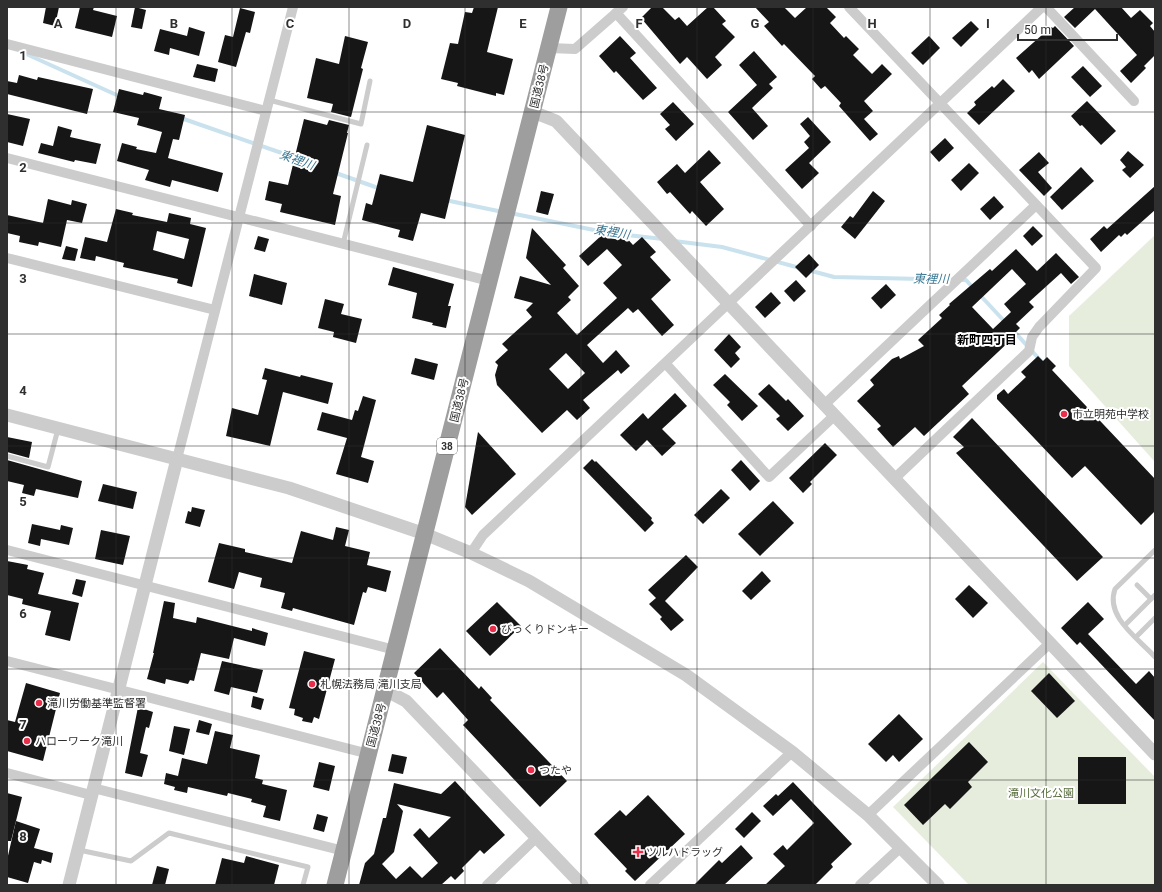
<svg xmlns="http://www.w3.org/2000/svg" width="1162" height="892" font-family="Roboto,'Noto Sans JP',sans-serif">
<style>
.green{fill:#e7eddd}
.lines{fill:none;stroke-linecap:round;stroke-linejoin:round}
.stream{stroke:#c9e2ed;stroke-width:4}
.building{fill:#161616;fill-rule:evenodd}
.service{stroke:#ccc;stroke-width:5}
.minor{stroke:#ccc;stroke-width:10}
.tertiary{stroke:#ccc;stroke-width:13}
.trunk{stroke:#9e9e9e;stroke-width:17}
.grid{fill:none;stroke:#2f2f2f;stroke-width:1;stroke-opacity:0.55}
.poi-dot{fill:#e92e4b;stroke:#fff;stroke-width:1.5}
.labels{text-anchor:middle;stroke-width:4;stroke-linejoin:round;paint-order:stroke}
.shield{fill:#fff;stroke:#6d6d6d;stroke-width:1}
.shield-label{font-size:10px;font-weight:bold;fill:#2f2f2f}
.street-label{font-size:11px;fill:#2f2f2f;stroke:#fff}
.poi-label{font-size:11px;fill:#2f2f2f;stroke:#fff;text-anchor:start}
.park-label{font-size:11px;fill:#566c3b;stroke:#fff}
.water-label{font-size:12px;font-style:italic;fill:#3b7894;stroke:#fff}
.neighbourhood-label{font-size:12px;font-weight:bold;fill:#000;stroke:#fff}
.grid-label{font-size:13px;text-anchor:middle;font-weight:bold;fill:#2f2f2f;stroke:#fff;stroke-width:4;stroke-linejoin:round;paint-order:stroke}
</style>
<rect width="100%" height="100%" fill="#fff"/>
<g class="green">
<polygon points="1155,235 1155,462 1069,366 1069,316"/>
<polygon points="1043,662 1155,777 1155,885 969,885 893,807"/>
</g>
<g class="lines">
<g class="stream">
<polyline points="24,53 121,97"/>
<polyline points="181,118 299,159"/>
<polyline points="333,172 381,189"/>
<polyline points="445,200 503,212"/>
<polyline points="510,213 609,233"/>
<polyline points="618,234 663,239"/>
<polyline points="674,241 722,247 800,268"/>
<polyline points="808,270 834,277 966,280 974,289"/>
<polyline points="979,294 1006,323"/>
<polyline points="1012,329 1041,361"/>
</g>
</g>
<g class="building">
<polygon points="46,7 59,7 55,26 43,23"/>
<polygon points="80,7 94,7 93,10 117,16 112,37 75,28"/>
<polygon points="135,7 146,10 142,29 131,27"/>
<polygon points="474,7 498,7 487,52 513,59 504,95 496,93 496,96 457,86 458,83 441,79 450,43 458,44 465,12 472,13"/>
<polygon points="652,7 662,7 675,20 679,17 687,26 708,7 713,7 726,21 722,24 735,37 715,57 722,65 707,79 687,57 680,64 641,18"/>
<polygon points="755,7 784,7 795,18 807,7 826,7 836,17 830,23 844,38 846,36 859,49 853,55 872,74 882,64 892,74 864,101 873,111 864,119 878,134 870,141 839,106 841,103 825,86 821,89 812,79 815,76 784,44 782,46 764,26 769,22"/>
<polygon points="1075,7 1121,7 1131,18 1140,10 1153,23 1150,26 1155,32 1155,55 1144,66 1146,68 1131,83 1120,71 1137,55 1095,9 1075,28 1064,17"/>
<polygon points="240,8 255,12 250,33 246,32 236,67 218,62 225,35 233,37"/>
<polygon points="971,21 979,29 961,47 952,38"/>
<polygon points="1055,26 1074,46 1039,79 1032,70 1029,73 1016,58 1051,27 1053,28"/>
<polygon points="189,27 205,32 199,56 170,48 169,55 154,51 160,29 187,36"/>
<polygon points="345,36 368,42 361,68 363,69 351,117 331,112 333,104 307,98 316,58 339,64"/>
<polygon points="620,36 636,53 630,58 657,88 643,100 616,71 614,73 599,56"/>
<polygon points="929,36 940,48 923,65 911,53"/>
<polygon points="754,51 777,77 769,84 773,88 752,108 768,126 753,140 728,112 757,85 739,65"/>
<polygon points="197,64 218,69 215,82 193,77"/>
<polygon points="1083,66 1102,86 1090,97 1071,77"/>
<polygon points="19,75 37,80 38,77 93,89 87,114 7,94 7,81 17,83"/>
<polygon points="1003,79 1015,91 979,125 967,113 976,105 974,102 992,86 994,88"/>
<polygon points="119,89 143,95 144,92 162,97 159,109 185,115 179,140 173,139 168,158 223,173 218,192 172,180 170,187 159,184 145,180 149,170 117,161 122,143 137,147 136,149 156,153 162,132 137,125 139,118 113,112"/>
<polygon points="1087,101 1116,131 1101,145 1082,125 1080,126 1071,116"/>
<polygon points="673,102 694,124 676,141 665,129 670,125 660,114"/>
<polygon points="7,114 30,119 23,146 7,142"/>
<polygon points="808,117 831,142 809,163 819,173 802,189 785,170 809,148 804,142 810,136 800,124"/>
<polygon points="304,119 327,125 329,120 349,125 347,133 348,133 333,194 341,196 335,225 280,212 282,204 265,200 269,181 288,185"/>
<polygon points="427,125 465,135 445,219 421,213 413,241 398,237 400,230 362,220 366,203 372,205 380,174 413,182"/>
<polygon points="58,126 72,130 70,137 101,144 96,164 75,160 74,162 38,153 41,143 53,146"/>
<polygon points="945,138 954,148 939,162 930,152"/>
<polygon points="709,150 721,163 700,182 724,209 706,226 692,211 690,214 670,192 667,194 657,182 677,164 685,173"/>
<polygon points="1128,151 1144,165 1130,178 1122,170 1126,167 1120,160"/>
<polygon points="1039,152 1049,163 1038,172 1052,188 1044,196 1019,170"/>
<polygon points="969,163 979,173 961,191 951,180"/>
<polygon points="1081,167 1094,181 1062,210 1050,197"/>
<polygon points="1155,186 1155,210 1127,235 1125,233 1121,237 1119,235 1101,252 1090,239 1104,226 1107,229"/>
<polygon points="541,191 554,194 548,215 536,212"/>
<polygon points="873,191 885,201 855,239 841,227 850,216 853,218"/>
<polygon points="994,196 1004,207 990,220 980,209"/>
<polygon points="48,199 71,205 72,200 87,204 82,223 67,220 61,247 39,242 38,246 19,242 20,236 7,233 7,215 43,223"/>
<path d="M 116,209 L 133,213 L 132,215 L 167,222 L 169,213 L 191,218 L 190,224 L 206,228 L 192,287 L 177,283 L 178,279 L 123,267 L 124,263 L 96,256 L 95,261 L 80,258 L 85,237 L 107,242 ZM 157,231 L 189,239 L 184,259 L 153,250 Z"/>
<path d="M 614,224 L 633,245 L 642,237 L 656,252 L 650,257 L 671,280 L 651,299 L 674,325 L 662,336 L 638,309 L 633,313 L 628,308 L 587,345 L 603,363 L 616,350 L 630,366 L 621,374 L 618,370 L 583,400 L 590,408 L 577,420 L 567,410 L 542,433 L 497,385 L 495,375 L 498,365 L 495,362 L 508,350 L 502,344 L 532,317 L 526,310 L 533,303 L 514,298 L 520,276 L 551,285 L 526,258 L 532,228 L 566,265 L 563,268 L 579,286 L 568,297 L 571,300 L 557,313 L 577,335 L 617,298 L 603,283 L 622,265 L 607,249 L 588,266 L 579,256 ZM 566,353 L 585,373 L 568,389 L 549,369 Z"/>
<polygon points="1033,226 1043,236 1032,246 1023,236"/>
<polygon points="258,236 269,239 265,252 254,249"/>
<polygon points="66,246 78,249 75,261 62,259"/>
<path d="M 1016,249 L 1037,271 L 1056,253 L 1079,277 L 1071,284 L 1061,273 L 1029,302 L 1034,307 L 1016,324 L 1020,328 L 1014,334 L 1015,336 L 962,386 L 969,394 L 924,436 L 915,427 L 893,447 L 877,429 L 881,426 L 857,401 L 874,385 L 870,380 L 892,359 L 899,356 L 900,359 L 924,346 L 918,340 L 942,318 L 939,315 L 950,305 L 949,304 L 990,269 L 992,271 ZM 1012,269 L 1026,284 L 1004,304 L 1011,312 L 993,329 L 972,307 Z"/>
<polygon points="809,254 819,265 806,278 795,267"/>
<polygon points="393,267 454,284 448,306 451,306 446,328 432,325 433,323 412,318 417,293 388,285"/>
<polygon points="254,274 287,283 282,305 249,296"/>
<polygon points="796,280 806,291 794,302 784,291"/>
<polygon points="886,284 896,295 881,309 871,298"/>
<polygon points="771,292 781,303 765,318 755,307"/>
<polygon points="325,299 344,304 341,314 362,319 356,343 333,337 334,332 318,328"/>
<polygon points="729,334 741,347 735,353 740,359 731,368 714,350"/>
<polygon points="1038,356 1043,361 1047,357 1056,366 1052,370 1155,479 1155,511 1141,525 1085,466 1072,478 997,399 997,395 1004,389 1008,394 1026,377 1021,372"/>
<polygon points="415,358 438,364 434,380 411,374"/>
<polygon points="265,368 300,377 301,375 333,383 328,404 283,392 270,446 226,436 232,408 258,415 267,380 262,379"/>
<polygon points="725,374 758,406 742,421 727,405 730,402 713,385"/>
<polygon points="769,384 786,401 788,399 804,416 788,431 776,419 780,416 758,394"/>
<polygon points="675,393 687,406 662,429 676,443 662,456 647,440 636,451 620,435 643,413 648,419"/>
<polygon points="363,396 376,400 361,457 374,461 368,483 336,474 347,438 317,430 322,412 352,420 355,410 358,411"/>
<polygon points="972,418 1103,557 1077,581 956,453 964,447 953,437"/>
<polygon points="478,432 516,474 472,515 465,507"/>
<polygon points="7,437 32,442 29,458 7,452"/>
<polygon points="825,443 837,455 810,482 812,484 803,493 789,478"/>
<polygon points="592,459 595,462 596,461 652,518 651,520 654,523 645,532 583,468"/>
<polygon points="7,460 82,481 78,498 36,489 34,496 22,493 24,485 7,481"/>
<polygon points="741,460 760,481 750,491 731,470"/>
<polygon points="103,484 137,492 133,509 98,501"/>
<polygon points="721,489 730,498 703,524 694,515"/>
<polygon points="773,501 794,523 760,556 738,534"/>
<polygon points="192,507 205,510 200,527 185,523 188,511 191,512"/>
<polygon points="32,524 60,530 61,525 73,528 69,545 41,539 40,546 28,543"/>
<polygon points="336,527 349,530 345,546 370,552 367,565 391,571 386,592 368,587 366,593 363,592 354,625 293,608 292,611 281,608 285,593 260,587 262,578 239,572 234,589 208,582 219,543 245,549 245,552 292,563 301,531 333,540"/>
<polygon points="101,530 130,536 123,565 95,559"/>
<polygon points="686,555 698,567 665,601 684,620 671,631 660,619 662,617 649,604 656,598 648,590"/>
<polygon points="7,561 28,565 27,569 44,573 38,594 79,603 70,641 45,635 51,611 22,604 23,599 7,595"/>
<polygon points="762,571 771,581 751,600 742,591"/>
<polygon points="76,579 86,581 82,597 72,594"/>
<polygon points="969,585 988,603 973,618 955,599"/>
<polygon points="164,601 175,603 173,618 196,623 197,617 252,631 252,628 268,633 265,646 234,638 229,659 201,653 194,681 190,680 188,684 166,679 165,684 147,679 154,653 153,653"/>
<polygon points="497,602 521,626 490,656 466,631"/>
<polygon points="1088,602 1104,619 1088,634 1136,684 1149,671 1155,678 1155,721 1080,642 1077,645 1061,628"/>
<polygon points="440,648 479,689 481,686 492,698 490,700 567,781 540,807 463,725 468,720 443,692 437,698 414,673"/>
<polygon points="304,651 335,659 319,719 314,717 312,723 302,721 303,718 294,715 295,709 289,708"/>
<polygon points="222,661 263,670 257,693 231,687 229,695 214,691"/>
<polygon points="1049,673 1075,701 1057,718 1031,691"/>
<polygon points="26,683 60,693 43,761 7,751 7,720 15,722"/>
<polygon points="253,696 264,699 261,710 251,707"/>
<polygon points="138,707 153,712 149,728 146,727 140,753 148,755 142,777 125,773"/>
<polygon points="899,714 923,739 899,762 893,755 886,762 868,744"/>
<polygon points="199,720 212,724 209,735 196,732"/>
<polygon points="174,726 190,729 184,755 169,751"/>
<polygon points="215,731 233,735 230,748 260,755 255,778 263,780 262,784 287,790 280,821 263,817 266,806 251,802 252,799 228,793 227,796 188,787 187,793 174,790 175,787 164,784 166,773 178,776 182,758 207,764"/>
<polygon points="969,742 988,762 968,782 972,787 950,809 945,804 923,825 904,805"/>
<polygon points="392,754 407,757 403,774 388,771"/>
<rect x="1078" y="757" width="48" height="47"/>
<polygon points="319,762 335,766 329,791 313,787"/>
<path d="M 455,781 L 505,835 L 484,854 L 480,850 L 462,868 L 464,871 L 455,880 L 451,876 L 441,885 L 359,885 L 365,863 L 374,854 L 383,818 L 386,818 L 394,783 L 441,794 ZM 397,804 L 451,817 L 429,838 L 420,828 L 413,835 L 438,863 L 422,878 L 410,866 L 396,879 L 382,864 L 394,852 L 403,811 Z"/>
<polygon points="793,782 852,844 831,864 833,867 815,885 765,885 785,866 773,854 783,845 787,850 814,823 791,799 773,816 763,806 776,794 778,796"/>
<polygon points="7,793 22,797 11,841 7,841"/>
<polygon points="648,795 685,834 635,881 625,871 627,869 594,834 620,810 626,816"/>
<polygon points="752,812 761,821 744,838 735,829"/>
<polygon points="317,814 328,817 324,832 313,829"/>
<polygon points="16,821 40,829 34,848 53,853 51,863 42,860 41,864 34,862 28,883 7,877 7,860"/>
<polygon points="741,845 753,858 724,885 694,885 719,860 722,863"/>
<polygon points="246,856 279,865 274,885 215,885 222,858 244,863"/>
<polygon points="157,866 169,869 165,885 152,885"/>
</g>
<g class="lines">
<g class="service">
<polyline points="269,100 361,124 370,81"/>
<polyline points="343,244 367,145"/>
<polyline points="7,456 48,467 58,429"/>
<path d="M 1155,550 L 1115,589 C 1105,617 1138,638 1155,657"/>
<polyline points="1137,585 1151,599"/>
<polyline points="1125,625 1155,595"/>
<polyline points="1136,637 1155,618"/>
<polyline points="79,850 131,861 169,833 308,867 303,885"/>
</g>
<g class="minor">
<polyline points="849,7 1096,268 1039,327 1032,337 1029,351 894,479"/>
<polyline points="1046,7 1134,101"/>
<polyline points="616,13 811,226"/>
<polyline points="7,44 266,111"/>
<polyline points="549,48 575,49 623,7"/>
<polyline points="7,158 489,281"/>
<polyline points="7,258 215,310"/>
<polyline points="666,364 769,477 834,416"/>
<polyline points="824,405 1036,205"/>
<polyline points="177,459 293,7"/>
<polyline points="7,550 395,650"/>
<polyline points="471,553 483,535 1042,7"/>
<polyline points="7,661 369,754"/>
<polyline points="7,773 91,795"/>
<polyline points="93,788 344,851"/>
<polyline points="868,815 1049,644"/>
<polyline points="487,885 537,837"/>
<polyline points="650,885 792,752"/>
<polyline points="860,885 901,847"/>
</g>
<g class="tertiary">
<polyline points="533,112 556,121 1155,754"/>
<polyline points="7,415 289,488 425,534 471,553 529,581 686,675 792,752 868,815 938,885"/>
<polyline points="385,690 406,701 582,885"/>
<polyline points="69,885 177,459"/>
</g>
<polyline class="trunk" points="335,885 559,7"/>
</g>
<path class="grid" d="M 116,7 L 116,885M 232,7 L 232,885M 349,7 L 349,885M 465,7 L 465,885M 581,7 L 581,885M 697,7 L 697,885M 813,7 L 813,885M 930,7 L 930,885M 1046,7 L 1046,885M 7,112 L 1155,112M 7,223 L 1155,223M 7,334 L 1155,334M 7,446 L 1155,446M 7,558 L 1155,558M 7,669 L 1155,669M 7,780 L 1155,780"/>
<g class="poi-dot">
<circle cx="1064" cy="414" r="4"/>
<circle cx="493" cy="629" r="4"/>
<circle cx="312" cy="684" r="4"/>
<circle cx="39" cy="703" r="4"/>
<circle cx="27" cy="741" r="4"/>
<circle cx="531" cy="770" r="4"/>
<path d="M636 846h4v4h4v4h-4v4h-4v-4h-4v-4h4z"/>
</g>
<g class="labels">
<rect class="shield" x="437" y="438" width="20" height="16" rx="3"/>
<g class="shield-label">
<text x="447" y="450">38</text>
</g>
<g class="street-label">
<text transform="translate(539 86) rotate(-76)" y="4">国道38号</text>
<text transform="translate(459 400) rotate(-76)" y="4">国道38号</text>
<text transform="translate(376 725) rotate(-75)" y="4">国道38号</text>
</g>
<g class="poi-label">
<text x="1072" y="418">市立明苑中学校</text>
<text x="501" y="633">びっくりドンキー</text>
<text x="320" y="688">札幌法務局 滝川支局</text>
<text x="47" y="707">滝川労働基準監督署</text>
<text x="35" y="745">ハローワーク滝川</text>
<text x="539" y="774">つたや</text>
<text x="646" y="856">ツルハドラッグ</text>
</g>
<g class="park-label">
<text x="1041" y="797">滝川文化公園</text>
</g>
<g class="water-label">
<text transform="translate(297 160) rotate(20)" y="4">東裡川</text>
<text transform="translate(612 232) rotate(9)" y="4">東裡川</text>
<text transform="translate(931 279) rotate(1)" y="4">東裡川</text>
</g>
<g class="neighbourhood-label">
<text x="987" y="344">新町四丁目</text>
</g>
</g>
<g class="grid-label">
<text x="58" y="28">A</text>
<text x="174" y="28">B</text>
<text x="290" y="28">C</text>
<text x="407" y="28">D</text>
<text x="523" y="28">E</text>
<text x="639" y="28">F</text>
<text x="755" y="28">G</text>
<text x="872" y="28">H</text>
<text x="988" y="28">I</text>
<text x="23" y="60">1</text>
<text x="23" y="172">2</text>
<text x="23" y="283">3</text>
<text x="23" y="395">4</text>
<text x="23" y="506">5</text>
<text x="23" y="618">6</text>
<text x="23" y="729">7</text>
<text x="23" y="841">8</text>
</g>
<rect width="1162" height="892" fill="none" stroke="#2f2f2f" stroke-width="16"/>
<path d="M1018 34v6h99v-6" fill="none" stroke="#2f2f2f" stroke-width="2"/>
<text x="1024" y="34" font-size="12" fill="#2f2f2f" stroke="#ffffff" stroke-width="3" paint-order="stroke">50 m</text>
</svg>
